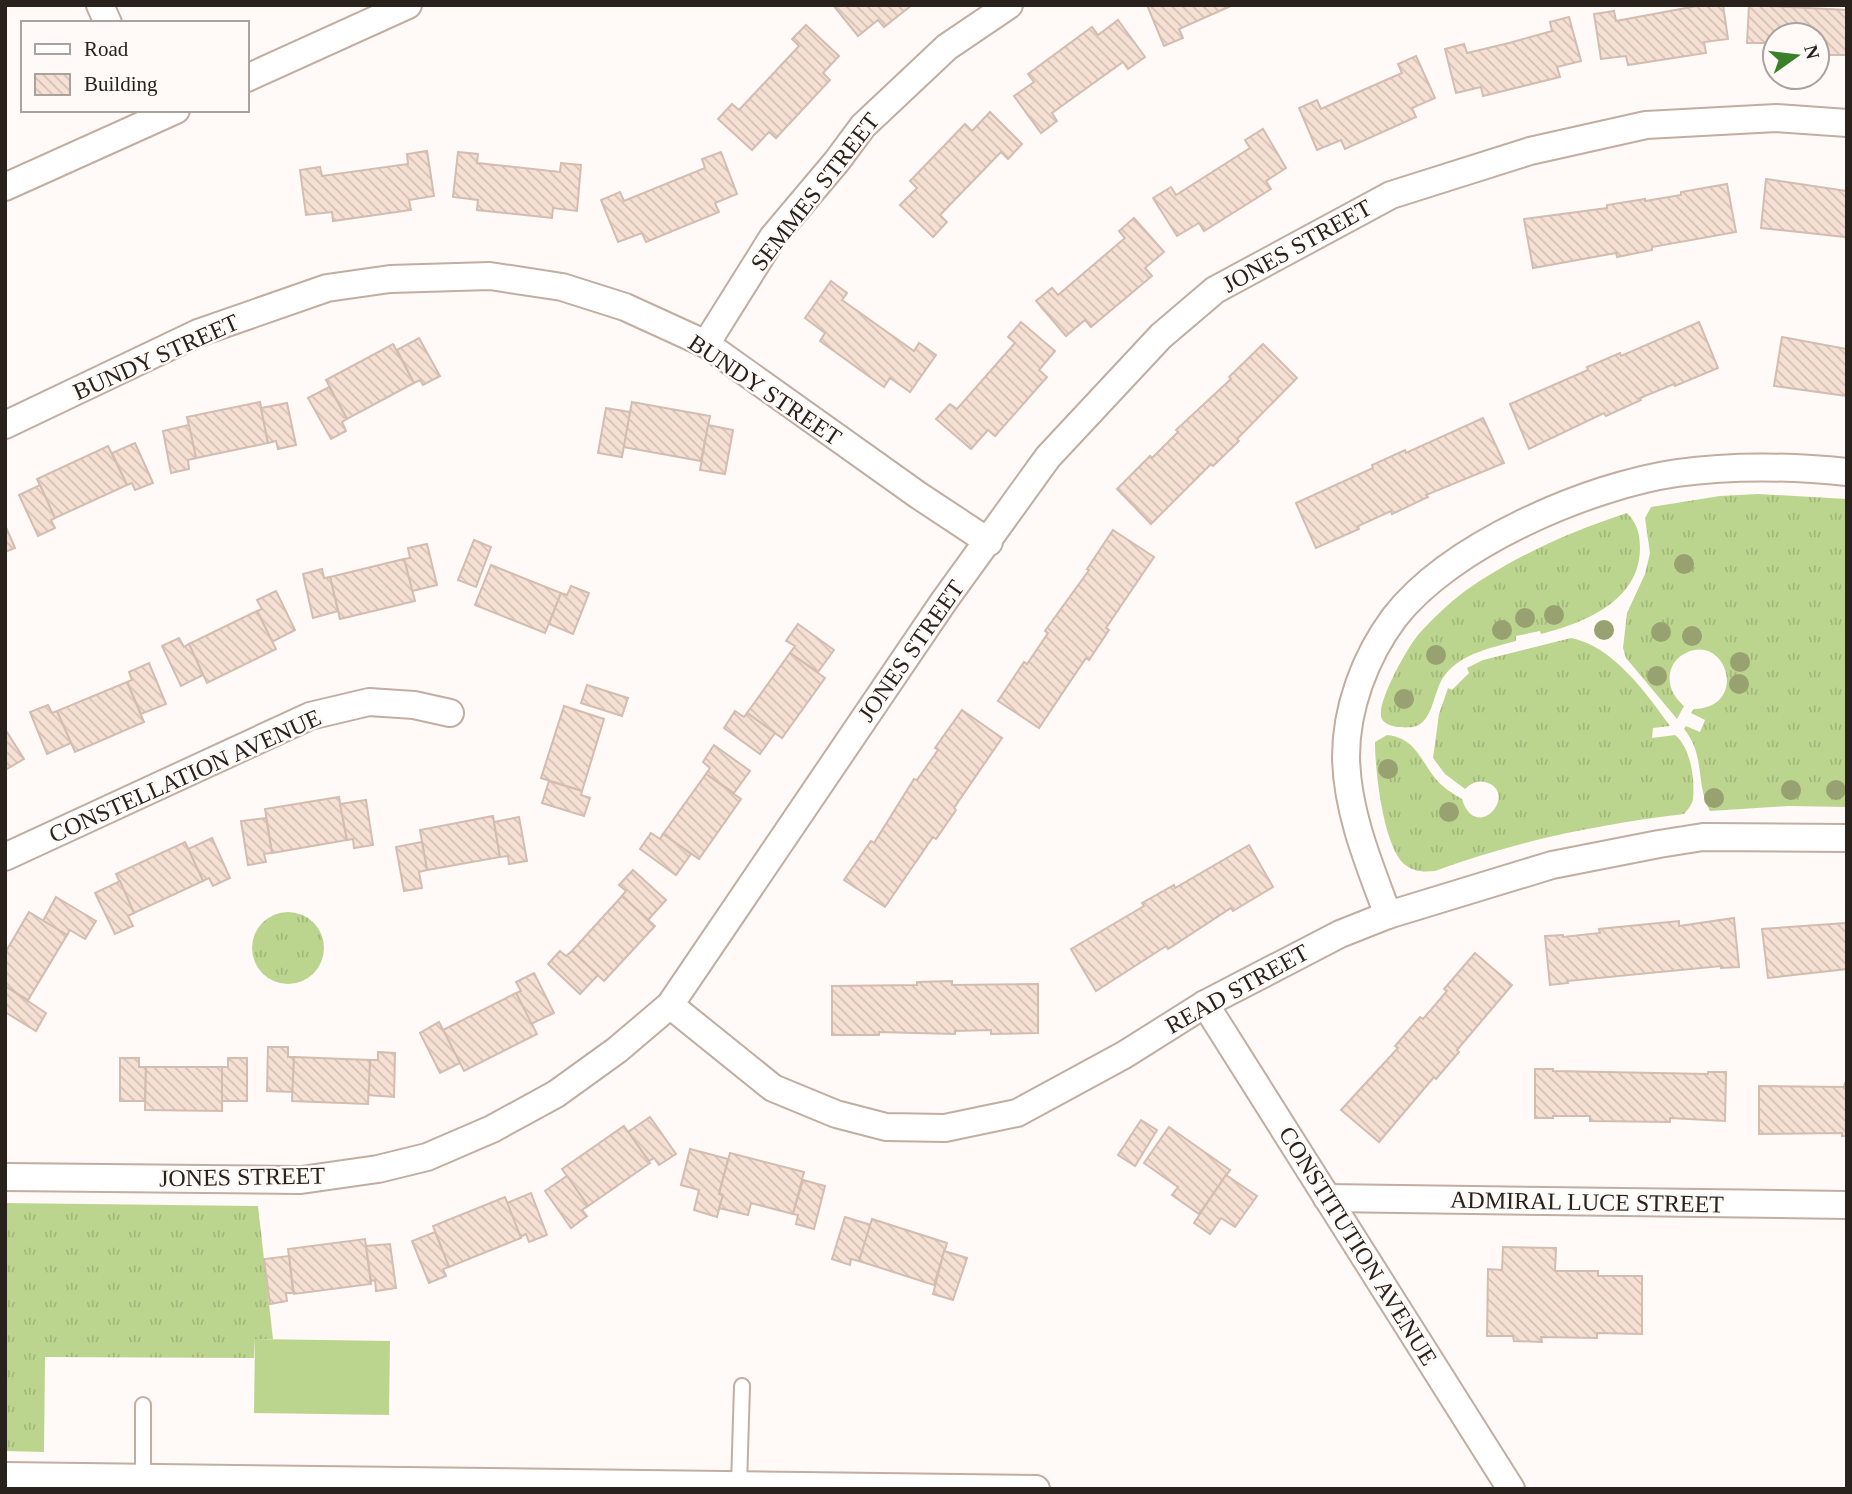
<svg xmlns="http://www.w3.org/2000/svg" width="1852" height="1494" font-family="Georgia,serif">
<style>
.grass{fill:url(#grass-tufts)}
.pitch{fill:#bcd58e}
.building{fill:url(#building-back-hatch);stroke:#d3bdb0;stroke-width:2}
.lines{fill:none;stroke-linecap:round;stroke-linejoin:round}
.service-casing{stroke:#c2ada0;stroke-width:18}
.minor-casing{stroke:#c2ada0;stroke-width:30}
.service{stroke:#fff;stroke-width:14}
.minor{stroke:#fff;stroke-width:26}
.tree{fill:#98a170}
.labels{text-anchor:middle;stroke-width:5;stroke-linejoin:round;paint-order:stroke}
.street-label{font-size:24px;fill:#28211c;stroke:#fffaf7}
</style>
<defs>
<pattern id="grass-tufts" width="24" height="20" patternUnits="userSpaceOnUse" patternTransform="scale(1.75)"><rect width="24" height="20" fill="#bcd58e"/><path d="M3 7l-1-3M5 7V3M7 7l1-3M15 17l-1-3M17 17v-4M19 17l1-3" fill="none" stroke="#a2b77a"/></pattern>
<pattern id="building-back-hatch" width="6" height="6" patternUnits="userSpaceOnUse" patternTransform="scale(1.75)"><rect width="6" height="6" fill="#f6e0d3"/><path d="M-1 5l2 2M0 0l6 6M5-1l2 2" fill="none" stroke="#d3c0b5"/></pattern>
</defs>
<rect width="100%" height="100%" fill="#fffaf7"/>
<g class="grass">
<path d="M 1758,494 L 1847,499 L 1847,807 L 1788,806 L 1710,811 C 1695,784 1706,756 1684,729 L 1686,726 L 1700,732 L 1705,720 L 1691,713 L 1694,709 C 1749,708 1727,633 1686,653 C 1677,657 1672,664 1670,673 C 1668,687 1674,697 1684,706 L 1677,719 L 1626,658 L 1623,648 L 1627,613 L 1645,574 L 1650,553 L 1645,518 L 1651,507 L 1720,496 Z"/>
<path d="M 1627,513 C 1637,523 1640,534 1640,548 C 1640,601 1584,623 1541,634 L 1540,631 L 1516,636 L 1516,641 C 1491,648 1462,653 1445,675 C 1433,689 1434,723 1413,727 C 1404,728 1383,728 1381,716 C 1378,700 1407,648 1418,635 C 1432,619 1448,604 1465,591 C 1515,556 1569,532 1627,513 Z"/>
<path d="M 1571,638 C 1613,646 1646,693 1670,726 L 1653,728 L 1652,738 L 1675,735 C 1691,748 1695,779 1693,799 C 1692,805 1688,809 1684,814 C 1600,824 1516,841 1435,871 C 1423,872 1414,872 1404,864 C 1383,845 1375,770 1375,742 L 1387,735 C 1415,738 1420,759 1435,778 C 1442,787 1452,793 1462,799 C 1476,845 1521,792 1485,782 C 1476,780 1471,784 1465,789 L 1445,774 L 1433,758 L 1439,714 L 1448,688 L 1452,690 L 1469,673 L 1467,668 L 1483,660 Z"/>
<circle cx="288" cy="948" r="36"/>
<polygon points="5,1203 258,1206 273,1339 255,1339 254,1358 45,1357 44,1452 5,1451"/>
</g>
<polygon class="pitch" points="255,1339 390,1341 389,1415 254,1413"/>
<g class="building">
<polygon points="833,5 912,5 884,27 878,20 858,36"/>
<polygon points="1147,5 1233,5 1179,29 1183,38 1164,46"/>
<polygon points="1702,5 1723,5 1728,39 1704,42 1706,53 1628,65 1626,56 1601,59 1594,14 1614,11 1616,21"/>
<polygon points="1749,5 1847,10 1847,55 1817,55 1817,35 1775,35 1775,53 1773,53 1773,43 1747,43"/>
<polygon points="1569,17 1581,61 1557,67 1560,77 1483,96 1481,87 1456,93 1445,49 1464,44 1467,53 1509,43 1552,31 1550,22"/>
<polygon points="1118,20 1145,57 1128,69 1123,62 1052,113 1057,121 1041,133 1014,96 1034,82 1028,74 1092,27 1098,35"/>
<polygon points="806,25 839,56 823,73 830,80 776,138 769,132 752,150 718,119 732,104 739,110 799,46 792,39"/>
<polygon points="1416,56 1435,98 1412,108 1416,117 1345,149 1341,140 1317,150 1299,108 1317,100 1321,109 1361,91 1402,73 1398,64"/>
<polygon points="990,112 1022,144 1008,159 1001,152 940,215 947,222 933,237 900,205 917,188 910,181 965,124 972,131"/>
<polygon points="1263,129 1286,168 1266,181 1271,189 1204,231 1199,223 1177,236 1153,198 1171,187 1176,195 1250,148 1245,140"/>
<polygon points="427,151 434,196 409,200 411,210 333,221 332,212 306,215 300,170 320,167 322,176 408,164 407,154"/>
<polygon points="458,152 478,154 477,163 560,172 561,163 581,165 577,211 553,208 552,218 477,210 478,200 453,197"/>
<polygon points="721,152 737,194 715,203 719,212 646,242 642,233 618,242 601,200 620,192 624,201 705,168 702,159"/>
<polygon points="1766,179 1847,191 1847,241 1845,237 1761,228"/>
<polygon points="1727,184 1736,232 1652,247 1652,250 1617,257 1616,253 1533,268 1524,219 1607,208 1607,205 1645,199 1645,201 1681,195 1681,192"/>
<polygon points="1134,218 1164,252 1145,268 1152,276 1091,327 1085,320 1066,336 1036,301 1052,288 1058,295 1125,238 1119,231"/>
<polygon points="831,281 847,293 842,300 914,351 919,343 936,355 910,392 890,378 884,387 820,341 825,333 805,318"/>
<polygon points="1021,322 1055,351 1039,370 1047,377 995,436 988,430 971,449 936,419 950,404 957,409 1015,343 1008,337"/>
<polygon points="1699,322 1718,368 1675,386 1674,384 1640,398 1641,400 1606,416 1604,413 1529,449 1510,404 1588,370 1587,367 1620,353 1621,356"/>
<polygon points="1782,337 1847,349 1847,396 1774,386"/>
<polygon points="419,338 440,376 423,385 420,380 414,383 397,350"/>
<polygon points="393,344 414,383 347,419 326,380"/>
<polygon points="1263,344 1297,378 1237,439 1239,441 1213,466 1211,464 1151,524 1117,489 1150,456 1152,458 1178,432 1176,430 1231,379 1229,377"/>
<polygon points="329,387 347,419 342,422 346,431 331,439 308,398"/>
<polygon points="260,402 268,443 196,458 187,417"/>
<polygon points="632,402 710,416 701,461 623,447"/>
<polygon points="287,403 296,445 278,449 276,441 268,443 261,408"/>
<polygon points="606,408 630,412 622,457 598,453"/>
<polygon points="1483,418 1504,463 1426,495 1428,497 1392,514 1391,511 1358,526 1359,529 1316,548 1296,503 1373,468 1372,465 1405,450 1406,453"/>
<polygon points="189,425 196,458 188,460 189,469 171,473 163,431"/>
<polygon points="708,425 733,430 725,474 700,470"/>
<polygon points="135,443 153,483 135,490 132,483 127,485 112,453"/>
<polygon points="108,446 127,485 55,518 37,479"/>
<polygon points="40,485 55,518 51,520 55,528 38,536 19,495"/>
<polygon points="5,525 15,548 5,552"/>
<polygon points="1113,530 1154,557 1106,628 1109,630 1089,660 1086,658 1039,728 998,701 1024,662 1027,664 1048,633 1045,631 1089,570 1087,569"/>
<polygon points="474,540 491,547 476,587 458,580"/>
<polygon points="427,544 437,585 412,591 404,559 410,558 408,548"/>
<polygon points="404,559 415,601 340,619 330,577"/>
<polygon points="491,565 561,593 545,633 475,605"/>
<polygon points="322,569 324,578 330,577 338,611 313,618 303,574"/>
<polygon points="571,586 589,593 573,634 549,624 561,593 567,595"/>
<polygon points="276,591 295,630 272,642 257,611 262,609 257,600"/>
<polygon points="257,611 276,649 207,683 189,644"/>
<polygon points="798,624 834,650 818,672 790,653 795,646 786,641"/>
<polygon points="179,638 184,647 189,644 203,675 181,686 162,646"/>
<polygon points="790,653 825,678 782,738 747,713"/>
<polygon points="149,663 166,704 141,714 127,682 132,680 129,672"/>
<polygon points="127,682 144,722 75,752 57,711"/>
<polygon points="587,685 628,698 622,716 581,703"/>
<polygon points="48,705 52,713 57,711 71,743 47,754 30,712"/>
<polygon points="564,706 604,719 582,791 541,778"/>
<polygon points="962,710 1002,738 954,808 956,810 936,839 933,837 885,907 844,880 871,841 874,843 914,779 917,780 938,750 935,748"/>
<polygon points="735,711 744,717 747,713 775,733 760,754 724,728"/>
<polygon points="5,729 24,759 5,770"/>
<polygon points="714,745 750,771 734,793 706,774 710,768 703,762"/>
<polygon points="706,774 741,799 699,859 663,834"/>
<polygon points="549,781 582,791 581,795 590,798 584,816 542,803"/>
<polygon points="339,797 347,840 272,853 265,809"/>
<polygon points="366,800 373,845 354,848 353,839 347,840 340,804"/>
<polygon points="493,816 500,857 427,870 420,830"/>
<polygon points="519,817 527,861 509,864 508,856 500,857 494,822"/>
<polygon points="266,818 272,853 264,854 266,862 248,865 241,821"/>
<polygon points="651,833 660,839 663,834 691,854 676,875 640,849"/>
<polygon points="212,838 230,878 213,886 209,878 203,881 188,849"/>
<polygon points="185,842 203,881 134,913 116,874"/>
<polygon points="422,842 427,870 419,872 422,888 404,891 396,847"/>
<polygon points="1249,845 1273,887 1233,911 1231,908 1168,949 1166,946 1096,991 1071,949 1144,906 1142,903 1174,885 1175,888"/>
<polygon points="633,870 666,900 648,920 622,896 626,891 619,885"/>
<polygon points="120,881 134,913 128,916 133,926 115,934 95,893"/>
<polygon points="622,896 655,926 604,981 572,951"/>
<polygon points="56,897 96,921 85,939 70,930 67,935 43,921"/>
<polygon points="29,912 67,935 28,1000 5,986 5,953"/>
<polygon points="1734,918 1739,967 1721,968 1721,966 1567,981 1568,983 1550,985 1545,936 1563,935 1563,937 1600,933 1599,929 1679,921 1679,926"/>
<polygon points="1847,919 1847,969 1768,978 1762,929 1846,923"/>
<polygon points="560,951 566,956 572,951 598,975 580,994 548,964"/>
<polygon points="1475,953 1512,985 1457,1050 1459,1052 1436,1079 1434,1077 1379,1142 1341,1110 1398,1048 1395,1046 1420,1017 1423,1019 1447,991 1444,989"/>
<polygon points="534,973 554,1013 531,1024 516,993 521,991 516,982"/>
<polygon points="952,981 952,985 1038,984 1038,1033 991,1034 991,1030 955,1031 955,1034 879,1032 879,1035 832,1035 832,986 917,985 917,982"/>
<polygon points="5,986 46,1013 36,1031 5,1012"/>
<polygon points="516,993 537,1034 464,1071 443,1030"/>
<polygon points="439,1022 460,1063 440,1073 420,1033"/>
<polygon points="268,1047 288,1047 288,1057 294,1057 293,1092 267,1091"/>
<polygon points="378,1052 395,1053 394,1097 368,1095 370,1060 378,1060"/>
<polygon points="294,1057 370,1060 368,1104 292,1101"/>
<polygon points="120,1058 139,1058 139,1067 146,1067 145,1101 120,1101"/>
<polygon points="228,1058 247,1058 247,1101 222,1101 222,1067 228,1067"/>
<polygon points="146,1067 222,1067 222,1111 145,1110"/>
<polygon points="1535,1069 1553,1069 1553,1071 1708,1074 1708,1072 1726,1072 1725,1121 1670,1118 1670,1122 1590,1121 1590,1116 1553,1116 1553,1118 1535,1118"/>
<polygon points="1845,1083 1847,1083 1847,1136 1842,1136 1842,1133 1759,1134 1759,1086 1844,1087"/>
<polygon points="650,1117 676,1154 659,1165 654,1158 649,1161 628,1132"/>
<polygon points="1141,1120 1157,1130 1135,1166 1118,1155"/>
<polygon points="624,1126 650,1163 588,1206 562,1169"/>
<polygon points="1169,1127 1230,1170 1199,1214 1172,1195 1178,1187 1144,1163"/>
<polygon points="690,1149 728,1159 719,1194 723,1195 717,1217 694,1210 699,1190 681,1185"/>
<polygon points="730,1153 804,1172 793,1214 751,1203 748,1215 719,1208 723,1195 719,1194"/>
<polygon points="1226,1175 1257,1196 1235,1227 1221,1218 1210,1234 1194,1223"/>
<polygon points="567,1176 588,1206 582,1210 587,1216 571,1228 545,1191"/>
<polygon points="803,1180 825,1186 814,1229 796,1224 798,1215 793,1214"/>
<polygon points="531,1193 547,1235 529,1242 526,1234 520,1237 507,1203"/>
<polygon points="505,1197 521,1238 449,1267 433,1226"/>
<polygon points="845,1217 871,1225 859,1261 851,1259 850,1265 832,1259"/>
<polygon points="872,1219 947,1243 934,1285 859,1261"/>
<polygon points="435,1232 449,1267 443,1269 446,1276 429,1283 412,1241"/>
<polygon points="365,1239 371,1284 294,1294 288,1249"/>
<polygon points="390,1244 396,1288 376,1291 375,1280 371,1281 366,1246"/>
<polygon points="1503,1247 1556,1248 1555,1271 1598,1271 1598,1276 1642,1276 1642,1334 1597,1333 1597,1338 1541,1337 1542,1342 1514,1341 1513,1336 1487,1336 1488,1269 1502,1270"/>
<polygon points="944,1251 967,1258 953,1300 933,1294"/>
<polygon points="289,1256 293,1293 286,1293 287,1301 270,1304 264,1259"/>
</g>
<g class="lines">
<g class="service-casing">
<g id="service">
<polyline points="143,1478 143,1405"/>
<polyline points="739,1485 742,1386"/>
</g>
</g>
<g class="minor-casing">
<g id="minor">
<polyline points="100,5 108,23"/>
<polyline points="247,78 408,5"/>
<polyline points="5,187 176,110"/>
<polyline points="706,344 773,237 837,161 863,126 947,47 1009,5"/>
<polyline points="5,425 198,333 327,288 390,279 490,276 562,287 625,307 706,344 918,495 989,542"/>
<polyline points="5,857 310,716 369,702 414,705 450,713"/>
<path d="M 1388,915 C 1369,864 1347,812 1346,757 C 1346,708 1365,657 1394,618 C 1450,545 1588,486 1677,473 C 1735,465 1789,466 1847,472"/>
<polyline points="1205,1004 1511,1489"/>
<polyline points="670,1005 773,1088 836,1114 886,1127 945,1128 1017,1113 1124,1055 1205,1004 1340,934 1388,915 1552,865 1659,844 1703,837 1847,838"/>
<polyline points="5,1177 301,1180 378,1169 427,1157 492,1129 556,1094 617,1050 670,1005 944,601 1048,457 1161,336 1215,290 1391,195 1530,151 1646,125 1776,118 1847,123"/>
<polyline points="1327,1198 1847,1205"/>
<polyline points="5,1476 1036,1489"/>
</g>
</g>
<use href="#service" class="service"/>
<use href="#minor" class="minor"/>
</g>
<g class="tree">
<circle cx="1684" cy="564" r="10"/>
<circle cx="1554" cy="615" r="10"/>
<circle cx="1525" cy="618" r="10"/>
<circle cx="1502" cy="630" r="10"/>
<circle cx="1604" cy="630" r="10"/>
<circle cx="1661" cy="632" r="10"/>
<circle cx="1692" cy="636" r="10"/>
<circle cx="1436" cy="655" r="10"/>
<circle cx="1740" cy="662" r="10"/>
<circle cx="1657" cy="676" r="10"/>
<circle cx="1739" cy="684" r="10"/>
<circle cx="1404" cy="699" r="10"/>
<circle cx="1388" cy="769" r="10"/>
<circle cx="1791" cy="790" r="10"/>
<circle cx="1836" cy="790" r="10"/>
<circle cx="1714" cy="798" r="10"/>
<circle cx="1449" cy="812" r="10"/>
</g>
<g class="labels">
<g class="street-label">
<text transform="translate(815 192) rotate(-52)" y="8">SEMMES STREET</text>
<text transform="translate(1297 246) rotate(-29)" y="8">JONES STREET</text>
<text transform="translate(156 357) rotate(-24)" y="8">BUNDY STREET</text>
<text transform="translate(765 390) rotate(34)" y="8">BUNDY STREET</text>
<text transform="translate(911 651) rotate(-55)" y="8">JONES STREET</text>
<text transform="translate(185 776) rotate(-24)" y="8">CONSTELLATION AVENUE</text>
<text transform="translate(1237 989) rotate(-29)" y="8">READ STREET</text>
<text transform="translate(242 1177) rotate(-1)" y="8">JONES STREET</text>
<text transform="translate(1587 1202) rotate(1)" y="8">ADMIRAL LUCE STREET</text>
<text transform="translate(1358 1246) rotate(58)" y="8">CONSTITUTION AVENUE</text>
</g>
</g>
<rect width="1852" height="1494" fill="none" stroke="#28211c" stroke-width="14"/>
<rect x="21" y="21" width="228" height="91" fill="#fffaf7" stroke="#a9a39f" stroke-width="2"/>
<rect x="35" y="44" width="35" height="10" fill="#ffffff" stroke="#a9a39f" stroke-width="2"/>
<text x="84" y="56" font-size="21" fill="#28211c">Road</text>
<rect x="35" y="74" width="35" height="21" fill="url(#building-back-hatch)" stroke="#a9a39f" stroke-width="2"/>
<text x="84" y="91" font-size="21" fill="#28211c">Building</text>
<g transform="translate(1796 56) rotate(76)"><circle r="33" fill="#fffaf7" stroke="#a9a39f" stroke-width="2"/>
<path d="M0-5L12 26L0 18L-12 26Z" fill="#388128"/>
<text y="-10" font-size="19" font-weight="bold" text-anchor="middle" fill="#28211c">N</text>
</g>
</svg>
